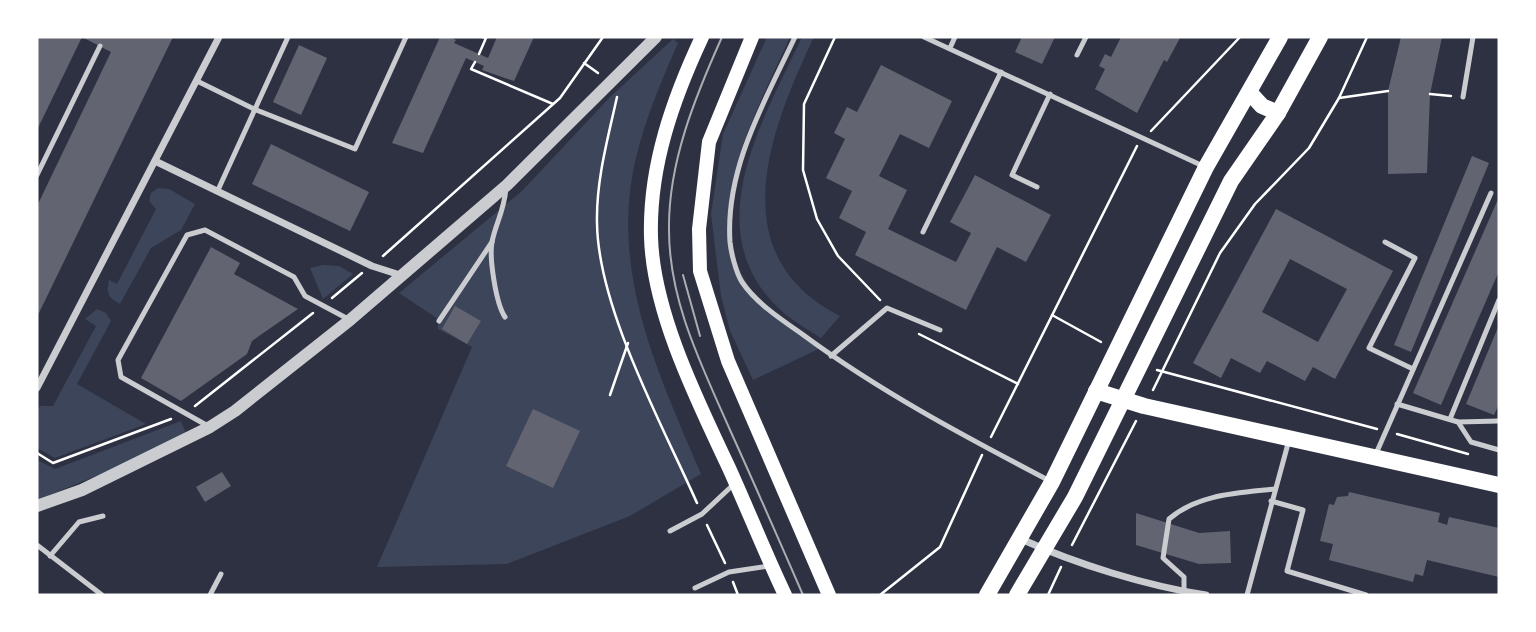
<svg xmlns="http://www.w3.org/2000/svg" width="1536" height="632" font-family="'PT Serif',serif">
<style>
.green{fill:#3c4559}
.building{fill:#626471;fill-rule:evenodd}
.lines{fill:none;stroke-linecap:round;stroke-linejoin:round}
.path{stroke:#fff;stroke-width:2.5}
.service{stroke:#caccd0;stroke-width:5}
.minor{stroke:#caccd0;stroke-width:7}
.tertiary{stroke:#caccd0;stroke-width:12}
.secondary{stroke:#fff;stroke-width:14}
.primary{stroke:#fff;stroke-width:16}
.tram{stroke:#abadb3;stroke-width:2}
</style>
<rect width="100%" height="100%" fill="#2d3142"/>
<g class="green">
<path d="M 767,37 L 790,37 C 753,120 686,232 769,310 C 784,325 805,335 823,347 L 753,380 L 730,331 L 721,296 L 711,214 L 723,134 Z"/>
<path d="M 802,37 L 814,37 C 769,132 721,255 840,316 L 821,338 C 809,330 796,323 785,314 C 693,235 762,122 802,37 Z"/>
<path d="M 673,39 L 678,43 C 662,80 645,119 636,158 C 609,271 658,373 701,474 L 630,516 L 507,564 L 377,567 L 472,347 L 438,329 L 438,319 L 399,293 L 522,191 L 610,97 Z"/>
<path d="M 158,188 L 169,189 L 195,204 L 181,230 L 151,248 L 120,304 C 108,298 106,293 109,280 L 117,284 L 156,209 L 149,201 L 151,193 Z"/>
<polygon points="323,265 339,266 353,274 323,299 310,268"/>
<polygon points="97,309 106,313 111,321 77,384 146,424 55,458 37,448 37,412 40,406 53,406 96,326 85,319"/>
<polygon points="181,421 185,431 182,441 37,500 37,460 55,469"/>
</g>
<g class="building">
<polygon points="37,37 173,37 37,317 37,206 111,52 82,37 37,130"/>
<polygon points="440,37 450,37 456,40 454,43 488,58 497,37 534,37 514,81 482,70 484,66 466,58 423,153 392,143"/>
<polygon points="1022,37 1055,37 1042,64 1015,52"/>
<polygon points="1121,37 1180,38 1167,62 1164,60 1137,113 1095,89 1105,69 1099,66 1105,54 1111,57"/>
<polygon points="1401,37 1442,37 1430,94 1427,173 1388,174 1388,91"/>
<polygon points="299,45 327,58 301,115 273,102"/>
<polygon points="881,65 952,101 929,148 900,134 879,176 907,190 888,229 956,262 971,233 950,222 975,175 1051,215 1026,262 997,247 966,310 855,255 866,232 839,218 852,191 826,178 845,139 834,133 847,107 857,112"/>
<polygon points="271,144 369,192 350,231 252,184"/>
<polygon points="1472,156 1489,163 1411,352 1394,345"/>
<polygon points="1499,197 1499,271 1441,405 1413,393"/>
<path d="M 1276,209 L 1393,271 L 1335,379 L 1313,367 L 1305,381 L 1267,361 L 1260,373 L 1231,358 L 1221,378 L 1193,363 ZM 1290,259 L 1347,289 L 1318,342 L 1262,312 Z"/>
<polygon points="211,247 240,263 234,274 298,309 252,341 247,354 181,401 141,378"/>
<polygon points="455,306 481,321 467,344 442,329"/>
<polygon points="1499,325 1499,404 1494,415 1466,404"/>
<polygon points="533,409 580,431 553,488 506,466"/>
<polygon points="222,472 231,486 205,502 196,487"/>
<polygon points="1349,492 1440,513 1438,522 1447,525 1449,517 1499,528 1499,577 1427,560 1423,576 1415,574 1413,582 1329,560 1333,544 1320,541 1329,504 1334,505 1337,497 1348,496"/>
<polygon points="1136,513 1199,533 1230,531 1231,563 1199,564 1136,545"/>
</g>
<g class="lines">
<g class="path">
<polyline points="835,37 804,104 803,170 817,219 838,256 880,300"/>
<polyline points="479,54 486,38 482,37"/>
<polyline points="475,62 471,69 553,104"/>
<polyline points="584,63 598,73"/>
<polyline points="1430,94 1451,96"/>
<path d="M 617,97 C 608,138 596,180 597,223 C 598,308 662,424 697,503"/>
<polyline points="1339,98 1388,91"/>
<polyline points="1151,131 1240,37"/>
<polyline points="383,256 560,98 603,37"/>
<polyline points="332,298 362,273"/>
<polyline points="1052,315 1101,342"/>
<polyline points="919,334 1018,384"/>
<polyline points="1157,370 1377,429"/>
<polyline points="1153,390 1220,253 1255,204 1309,148 1339,98 1367,37"/>
<polyline points="610,395 628,343"/>
<polyline points="195,406 313,313"/>
<polyline points="1397,434 1468,454"/>
<polyline points="991,437 1137,146"/>
<polyline points="37,453 53,463 171,419"/>
<polyline points="707,525 725,563"/>
<polyline points="1072,545 1136,421"/>
<polyline points="733,582 738,595"/>
<polyline points="880,595 940,547 982,455"/>
<polyline points="1048,595 1061,567"/>
</g>
<g class="service">
<path d="M 795,37 C 765,101 725,168 730,242 C 731,252 736,273 742,282 C 756,303 782,320 802,334 C 879,391 964,436 1048,480"/>
<polyline points="924,37 1203,166"/>
<polyline points="950,48 955,37"/>
<polyline points="1077,55 1086,37"/>
<polyline points="197,81 254,109 355,149 406,37"/>
<polyline points="1463,97 1473,37"/>
<polyline points="37,175 100,46"/>
<polyline points="1037,187 1012,175 1050,94"/>
<polyline points="218,190 288,37"/>
<polyline points="923,232 1001,72"/>
<polyline points="1385,242 1415,258 1369,348 1413,369"/>
<path d="M 505,317 C 496,304 489,258 492,242 C 496,222 504,212 506,188"/>
<polyline points="439,321 492,242"/>
<polyline points="831,356 887,308 940,330"/>
<polyline points="1397,404 1458,422 1471,442 1499,450"/>
<polyline points="1450,419 1499,300"/>
<polyline points="1458,422 1499,421"/>
<polyline points="208,426 121,377 118,360 187,235 205,230 294,277 305,296 350,320"/>
<polyline points="1375,456 1491,193"/>
<polyline points="1271,501 1303,510 1287,571 1366,595"/>
<polyline points="670,531 702,514 733,485"/>
<polyline points="37,545 102,595"/>
<polyline points="50,556 79,522 103,516"/>
<polyline points="695,588 729,572 769,566"/>
<path d="M 1184,592 L 1184,577 L 1163,558 L 1169,519 C 1198,494 1238,493 1275,489"/>
<polyline points="210,595 221,574"/>
<polyline points="1247,595 1289,440"/>
</g>
<g class="minor">
<polyline points="155,161 372,266 400,275"/>
<polyline points="37,388 219,37"/>
<path d="M 1021,539 C 1076,564 1147,586 1206,595"/>
</g>
<polyline class="tertiary" points="37,506 82,490 210,427 235,411 350,320 507,185 656,37"/>
<g class="secondary">
<path d="M 702,37 C 673,99 649,166 651,237 C 653,312 697,400 729,468 C 748,510 765,553 785,595"/>
<polyline points="752,37 709,142 699,229 700,271 728,361 829,595"/>
</g>
<g class="primary">
<polyline points="1250,93 1262,106 1278,113"/>
<polyline points="1096,391 1144,406 1499,485"/>
<polyline points="987,595 1052,482 1206,167 1280,37"/>
<polyline points="1017,595 1075,497 1231,181 1278,113 1320,37"/>
</g>
<g class="tram">
<path d="M 722,37 C 695,97 668,163 669,230 C 669,302 702,366 730,430 C 755,485 779,540 803,595"/>
<polyline points="683,275 700,336"/>
</g>
</g>
<rect width="1536" height="632" fill="none" stroke="#ffffff" stroke-width="77"/>
</svg>
